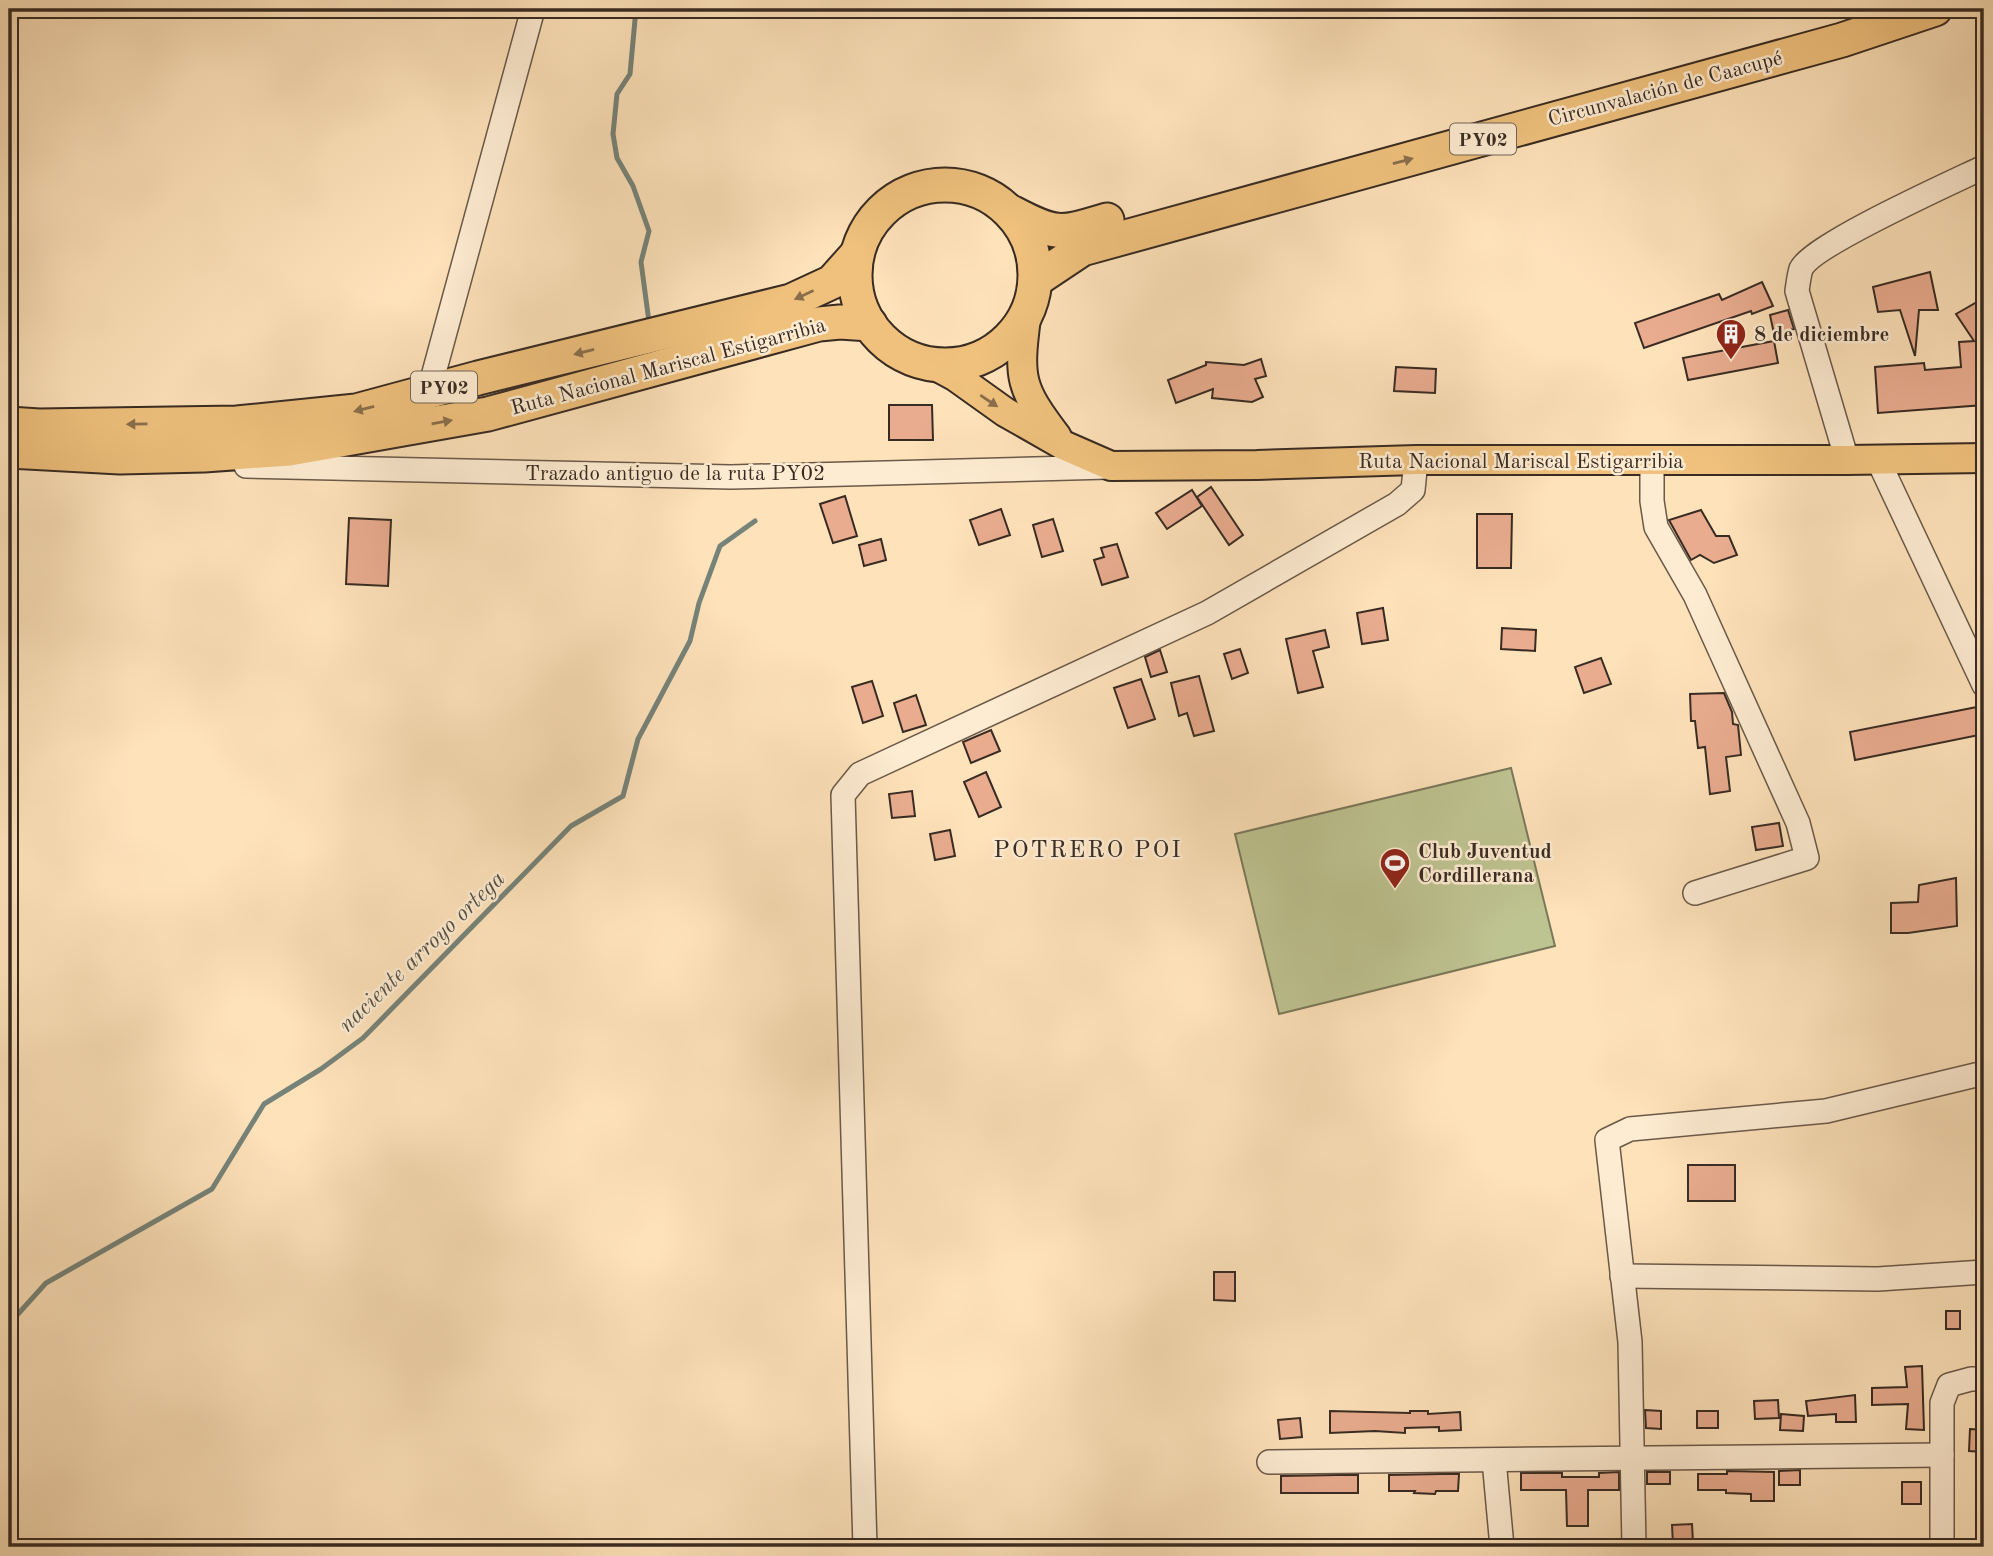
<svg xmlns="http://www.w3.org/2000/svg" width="1993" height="1556" font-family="'Old Standard TT',serif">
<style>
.green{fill:#bec491;stroke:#7b785a;stroke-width:2}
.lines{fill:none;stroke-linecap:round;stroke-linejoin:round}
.stream{stroke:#768379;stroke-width:5}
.building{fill:#e9ac8f;stroke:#382b23;stroke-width:2}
.minor-casing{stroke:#6a5949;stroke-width:26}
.major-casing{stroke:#382b23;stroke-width:32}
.highway-casing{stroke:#382b23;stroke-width:37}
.minor{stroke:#feecd2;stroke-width:23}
.major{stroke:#efc17d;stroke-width:28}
.highway{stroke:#efc17d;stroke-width:33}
.oneway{fill:#8a6e4c}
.labels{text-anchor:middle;stroke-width:5;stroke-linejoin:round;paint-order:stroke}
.shield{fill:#feecd2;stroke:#736558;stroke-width:2}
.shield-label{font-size:19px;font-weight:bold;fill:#382b23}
.street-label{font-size:21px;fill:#382b23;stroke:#feecd2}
.poi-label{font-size:21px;font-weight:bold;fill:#382b23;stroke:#feecd2;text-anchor:start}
.water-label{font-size:23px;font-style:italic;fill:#525047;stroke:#feecd2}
.quarter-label{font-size:24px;letter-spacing:2px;fill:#382b23;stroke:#feecd2}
</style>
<rect width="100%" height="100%" fill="#fee2ba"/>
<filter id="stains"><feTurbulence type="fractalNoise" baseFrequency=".00286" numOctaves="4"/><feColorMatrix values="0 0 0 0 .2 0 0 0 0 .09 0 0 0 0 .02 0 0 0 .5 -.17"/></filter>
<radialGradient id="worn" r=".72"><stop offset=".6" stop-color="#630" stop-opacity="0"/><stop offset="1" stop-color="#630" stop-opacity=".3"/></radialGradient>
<polygon class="green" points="1511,768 1555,946 1279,1014 1235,834"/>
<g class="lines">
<g class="stream">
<polyline points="636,9 630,74 617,94 613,134 617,158 633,186 649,231 641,262 649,322"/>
<polyline points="9,1324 46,1283 212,1189 264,1104 321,1069 363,1038 571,826 623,796 638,739 690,641 699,603 720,546 755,521"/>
</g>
</g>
<g class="building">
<polygon points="1930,272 1938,310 1919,310 1915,356 1900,310 1878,312 1873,287"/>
<polygon points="1762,282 1773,306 1752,314 1751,311 1644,348 1635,323 1719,294 1722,300"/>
<polygon points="1984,298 1984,405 1878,413 1875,367 1924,363 1925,370 1961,367 1959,342 1974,341 1956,314"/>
<polygon points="1788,310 1794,329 1774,334 1770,315"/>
<polygon points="1774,341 1778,363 1688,380 1683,358"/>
<polygon points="1261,359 1266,376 1255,379 1263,397 1252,402 1212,398 1213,389 1176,403 1168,380 1206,365 1206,362 1244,365"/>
<polygon points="1396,367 1436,369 1435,393 1394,391"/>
<polygon points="889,405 932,405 933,440 889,440"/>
<polygon points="1211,487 1243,535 1229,545 1197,497"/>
<polygon points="1192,490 1202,506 1167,529 1156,513"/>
<polygon points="845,496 857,536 833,543 820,504"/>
<polygon points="1001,509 1010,535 979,545 970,520"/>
<polygon points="1701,510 1716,536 1729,536 1737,555 1714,563 1700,555 1691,560 1669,520"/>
<polygon points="1477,514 1512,514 1511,568 1477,568"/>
<polygon points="349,518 391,520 388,586 346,584"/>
<polygon points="1053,519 1063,551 1042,557 1033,525"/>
<polygon points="881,539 886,560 864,566 859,545"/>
<polygon points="1117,544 1128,577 1102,585 1094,560 1104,557 1101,548"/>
<polygon points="1383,608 1388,640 1362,644 1357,613"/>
<polygon points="1502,628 1536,630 1535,651 1501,649"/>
<polygon points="1325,630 1329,647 1313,651 1323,687 1298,693 1286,639"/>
<polygon points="1240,649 1248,673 1232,679 1224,654"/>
<polygon points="1160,650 1167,672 1151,677 1145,657"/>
<polygon points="1601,658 1611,684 1584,693 1575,667"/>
<polygon points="1199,676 1214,731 1194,736 1187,713 1179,716 1171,683"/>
<polygon points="1141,679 1155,719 1128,728 1114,688"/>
<polygon points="872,681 883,716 863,723 852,687"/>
<polygon points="1724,693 1732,712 1733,724 1738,725 1741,755 1726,757 1730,791 1710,794 1705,747 1698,748 1695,721 1691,721 1690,694"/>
<polygon points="916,695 926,725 903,732 894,703"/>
<polygon points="1982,706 1984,734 1855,760 1850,732"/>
<polygon points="991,730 1000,751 971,763 963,742"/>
<polygon points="986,772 1001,807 979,817 964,782"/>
<polygon points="912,791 915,816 892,818 889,794"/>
<polygon points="1779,823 1783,846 1756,850 1752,827"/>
<polygon points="950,830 955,856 935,860 930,834"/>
<polygon points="1956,878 1957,926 1908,933 1891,933 1891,903 1918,902 1919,885"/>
<rect x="1688" y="1165" width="47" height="36"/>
<polygon points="1214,1272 1235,1272 1235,1301 1214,1300"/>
<rect x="1946" y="1311" width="14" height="18"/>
<polygon points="1922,1366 1924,1430 1906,1429 1908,1404 1872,1405 1872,1388 1907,1387 1905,1367"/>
<polygon points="1855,1395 1856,1422 1836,1422 1836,1414 1808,1416 1806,1401"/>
<polygon points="1778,1400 1779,1418 1755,1419 1754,1401"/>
<polygon points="1645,1410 1661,1411 1661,1429 1646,1428"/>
<polygon points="1330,1411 1410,1413 1410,1411 1428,1411 1428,1414 1460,1412 1461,1430 1439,1431 1439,1427 1405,1428 1405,1433 1375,1431 1330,1433"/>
<rect x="1697" y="1411" width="21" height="17"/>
<polygon points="1781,1414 1804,1416 1803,1431 1780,1430"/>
<polygon points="1300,1418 1302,1437 1280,1439 1278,1420"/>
<polygon points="1970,1429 1984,1430 1984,1452 1969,1451"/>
<polygon points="1800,1470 1800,1485 1779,1485 1779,1471"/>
<polygon points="1727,1471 1774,1472 1774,1501 1751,1501 1751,1494 1726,1493 1726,1490 1698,1490 1698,1474 1727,1474"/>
<polygon points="1619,1472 1619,1490 1588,1490 1588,1526 1567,1526 1566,1490 1521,1490 1521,1473 1562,1473 1562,1477 1599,1477 1599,1473"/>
<rect x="1647" y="1472" width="23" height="12"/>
<polygon points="1440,1474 1459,1474 1458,1491 1436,1491 1435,1494 1414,1493 1415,1491 1389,1491 1389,1475"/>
<polygon points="1337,1475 1358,1475 1358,1493 1281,1493 1281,1476"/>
<rect x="1902" y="1482" width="19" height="22"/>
<polygon points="1692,1524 1693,1543 1673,1545 1672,1525"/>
</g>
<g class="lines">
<g class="minor-casing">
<g id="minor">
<polyline points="429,391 533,9"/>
<polyline points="1652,460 1652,501 1656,527 1695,595 1798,823 1807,858 1695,893"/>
<path d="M 1847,460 L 1797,291 C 1798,284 1799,275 1801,269 C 1812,245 1953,182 1984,167"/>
<polyline points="1878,460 1984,685"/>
<polyline points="246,466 731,477 1108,467"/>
<polyline points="1622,1276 1878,1279 1984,1272"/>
<polyline points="1494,1460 1502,1547"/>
<polyline points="1269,1462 1942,1455"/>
<polyline points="865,1547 843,795 860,774 1207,613 1397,504 1413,490 1416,460"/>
<polyline points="1634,1547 1630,1342 1607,1140 1630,1129 1826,1111 1984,1073"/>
<polyline points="1942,1547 1942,1403 1949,1385 1971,1379 1984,1379"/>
</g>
</g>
<g class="major-casing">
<g id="major">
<path d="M 1026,318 C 1018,379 1020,388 1057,437"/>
<polyline points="932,364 956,377 1005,412 1063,445 1111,466 1257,465 1416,460 1847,460 1984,458"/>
</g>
</g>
<g class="highway-casing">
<g id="highway">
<circle cx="945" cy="275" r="90"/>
<path d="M 1013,213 C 1057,236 1060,234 1107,220"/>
<polyline points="1037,279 1082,249 1842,40 1935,9"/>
<polyline points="9,424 39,426 237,423 356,411 478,378 791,301 832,282 857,254"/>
<polyline points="9,451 120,457 204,455 289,449 488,414 819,324 840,322 870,324"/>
</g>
</g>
<use href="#minor" class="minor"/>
<use href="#major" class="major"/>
<use href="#highway" class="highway"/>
</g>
<defs><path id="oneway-solid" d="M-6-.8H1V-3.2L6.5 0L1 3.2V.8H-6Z" transform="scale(1.75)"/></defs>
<g class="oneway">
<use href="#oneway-solid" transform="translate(1403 161) rotate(-15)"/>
<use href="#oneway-solid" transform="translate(804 295) rotate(155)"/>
<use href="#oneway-solid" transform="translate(584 352) rotate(166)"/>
<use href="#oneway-solid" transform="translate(989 401) rotate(34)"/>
<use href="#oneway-solid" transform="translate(364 409) rotate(166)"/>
<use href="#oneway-solid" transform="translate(442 422) rotate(-10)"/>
<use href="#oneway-solid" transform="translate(137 424) rotate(179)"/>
</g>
<defs>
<g id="building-pin" transform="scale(1.575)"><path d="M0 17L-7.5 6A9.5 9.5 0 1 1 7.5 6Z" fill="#8f2418" stroke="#feecd2"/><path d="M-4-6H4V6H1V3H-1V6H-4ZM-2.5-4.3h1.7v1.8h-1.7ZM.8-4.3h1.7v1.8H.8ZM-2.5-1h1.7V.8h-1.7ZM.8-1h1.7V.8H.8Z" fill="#fff"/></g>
<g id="stadium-pin" transform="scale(1.575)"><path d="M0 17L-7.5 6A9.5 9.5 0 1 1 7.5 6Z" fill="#8f2418" stroke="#feecd2"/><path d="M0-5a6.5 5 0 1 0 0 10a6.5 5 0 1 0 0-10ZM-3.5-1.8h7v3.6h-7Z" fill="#fff"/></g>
</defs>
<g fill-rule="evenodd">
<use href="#building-pin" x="1731" y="334"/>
<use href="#stadium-pin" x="1395" y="863"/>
</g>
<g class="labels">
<g class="shield">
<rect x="1450" y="123.5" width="66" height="31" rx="5"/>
<rect x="411" y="371.5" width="66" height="31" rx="5"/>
</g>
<g class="shield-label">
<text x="1483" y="146">PY02</text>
<text x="444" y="394">PY02</text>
</g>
<g class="street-label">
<text transform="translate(1665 88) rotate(-15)" y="7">Circunvalación de Caacupé</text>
<text transform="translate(668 366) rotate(-15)" y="7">Ruta Nacional Mariscal Estigarribia</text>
<text x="1521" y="468">Ruta Nacional Mariscal Estigarribia</text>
<text x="675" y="480">Trazado antiguo de la ruta PY02</text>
</g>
<g class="poi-label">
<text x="1754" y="341">8 de diciembre</text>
<text x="1418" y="858">Club Juventud<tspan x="1418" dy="24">Cordillerana</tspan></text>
</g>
<g class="water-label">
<text transform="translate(421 951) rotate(-44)" y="8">naciente arroyo ortega</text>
</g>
<g class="quarter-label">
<text x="1088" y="857">POTRERO POI</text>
</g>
</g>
<rect width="1993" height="1556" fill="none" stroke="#fee2ba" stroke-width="35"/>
<rect x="10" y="10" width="1972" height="1535" fill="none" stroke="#382b23" stroke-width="3.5"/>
<rect x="18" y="18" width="1958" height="1521" fill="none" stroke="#382b23" stroke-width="2"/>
<rect width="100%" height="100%" filter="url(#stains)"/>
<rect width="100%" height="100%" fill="url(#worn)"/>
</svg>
